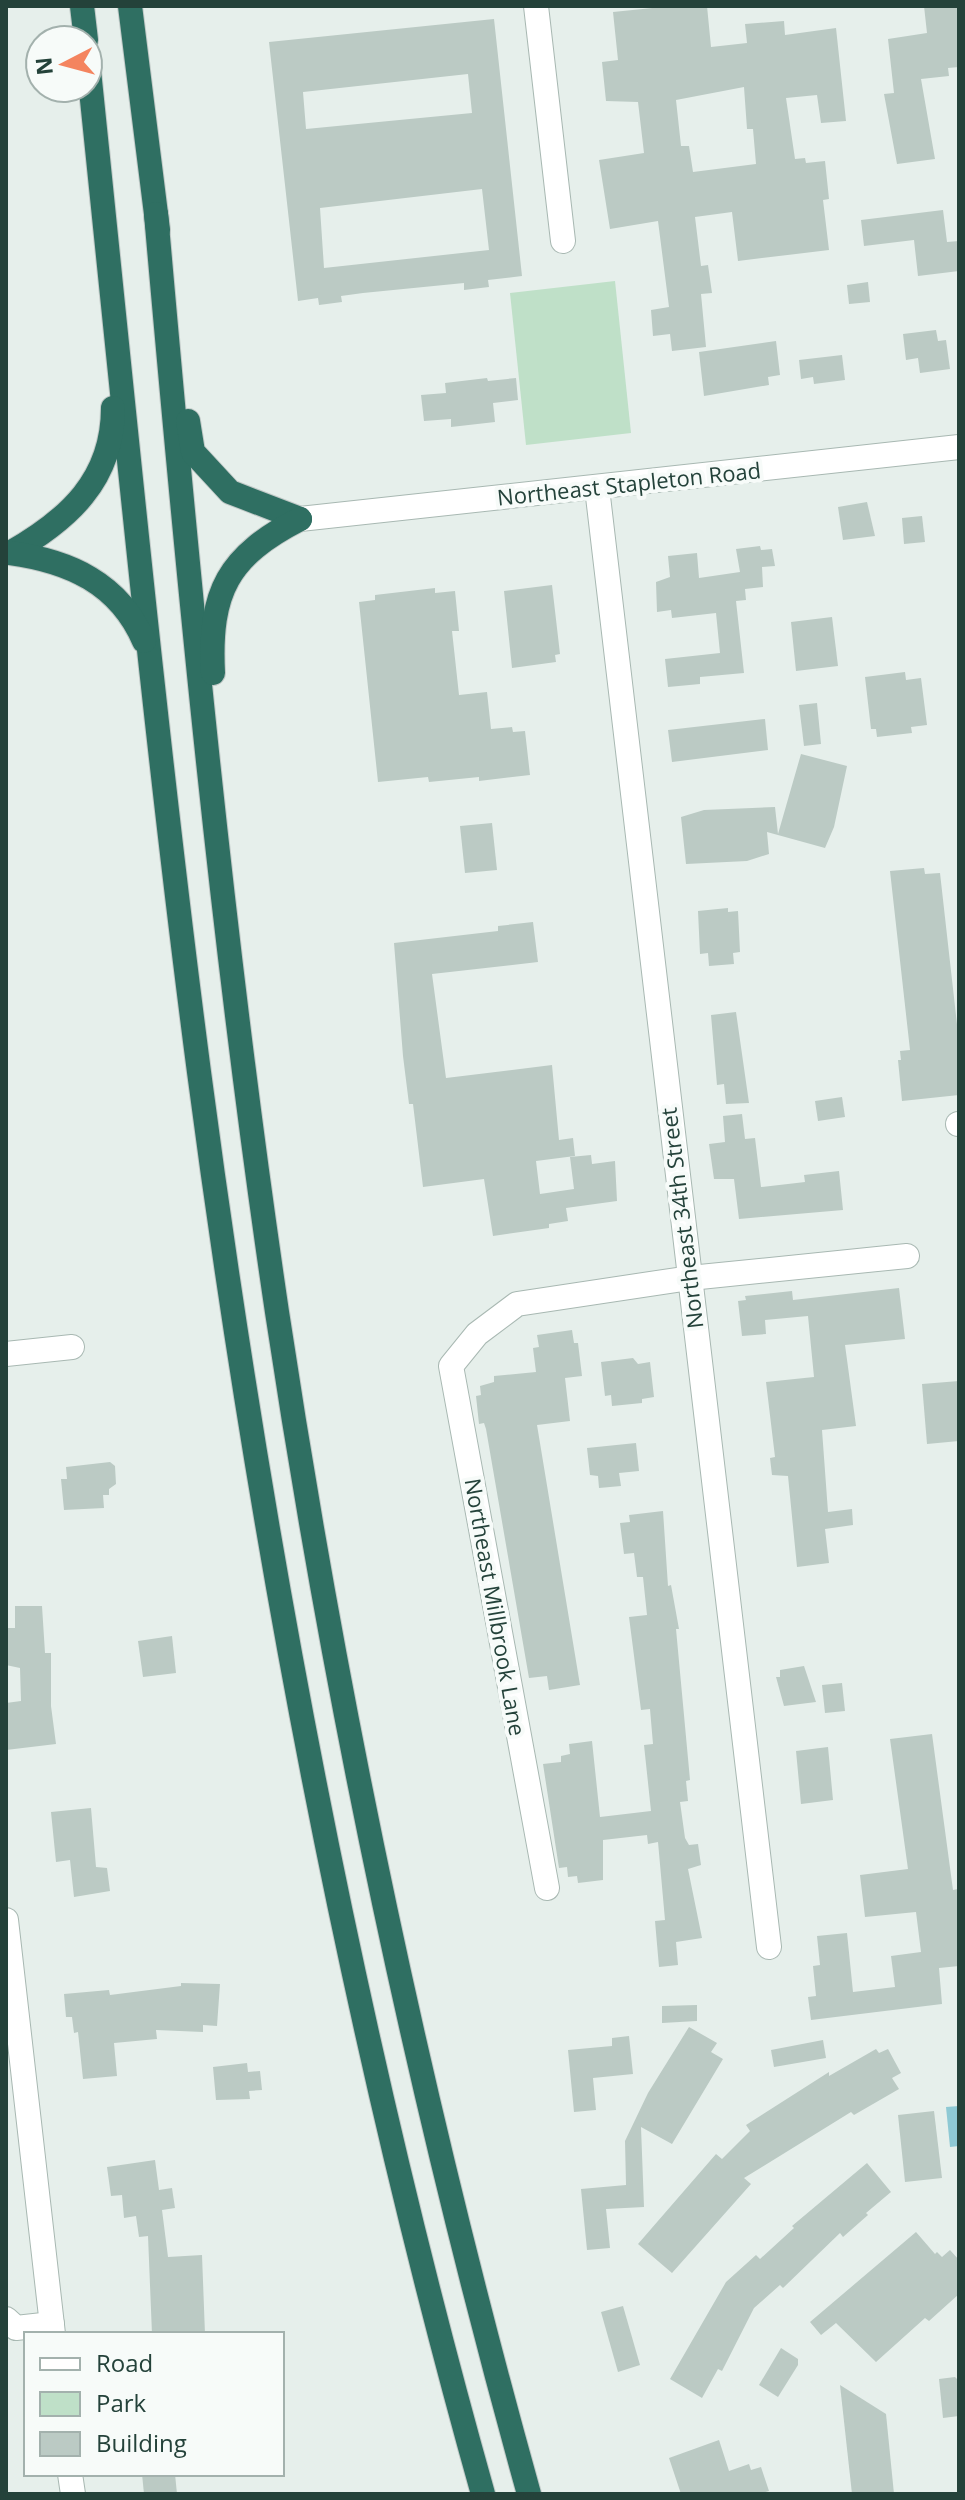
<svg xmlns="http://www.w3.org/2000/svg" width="965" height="2500" font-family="'Open Sans',sans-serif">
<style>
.green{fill:#bfe0c8}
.water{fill:#8ec9d4}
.building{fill:#bbcac4;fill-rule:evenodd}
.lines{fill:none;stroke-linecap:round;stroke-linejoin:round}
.minor-casing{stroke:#a8b8b2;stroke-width:26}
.highway-casing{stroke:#c2cac8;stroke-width:26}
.minor{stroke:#fff;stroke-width:24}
.highway{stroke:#2f6f62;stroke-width:24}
.labels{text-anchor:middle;stroke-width:8;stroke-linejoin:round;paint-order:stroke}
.street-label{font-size:22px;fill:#24423a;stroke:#f7fbf9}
</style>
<rect width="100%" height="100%" fill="#e6efeb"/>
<polygon class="green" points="615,281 631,433 526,445 510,293"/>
<polygon class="water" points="959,2106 959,2146 950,2147 946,2107"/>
<g class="building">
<path d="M 672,6 L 707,6 L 711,47 L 747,43 L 745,24 L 784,21 L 785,35 L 836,28 L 846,121 L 821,123 L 817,95 L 786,98 L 795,159 L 805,158 L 806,163 L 825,161 L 829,199 L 823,200 L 829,250 L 738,261 L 732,212 L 695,217 L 701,266 L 708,265 L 712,293 L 701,294 L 706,347 L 672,351 L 670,334 L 653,336 L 651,310 L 669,307 L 658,221 L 610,229 L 599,160 L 644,153 L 638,102 L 606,101 L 602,62 L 618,60 L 613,12 ZM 744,87 L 747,129 L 753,129 L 756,164 L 693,172 L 689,146 L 681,146 L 676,100 Z"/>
<polygon points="924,6 959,6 959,67 948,68 949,76 921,79 935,159 897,164 884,94 894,93 888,39 927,33"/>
<path d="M 494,19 L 522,276 L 488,280 L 489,287 L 464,290 L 464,283 L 363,293 L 341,296 L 342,302 L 319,305 L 318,298 L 298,301 L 269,42 ZM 468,74 L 472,113 L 306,129 L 303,92 ZM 482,189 L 489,250 L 324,268 L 320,208 Z"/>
<polygon points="943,210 947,242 959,241 959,271 918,276 914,240 864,246 861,220"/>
<polygon points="868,282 870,302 849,304 847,285"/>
<polygon points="936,330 938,341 946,340 950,369 920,373 918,358 906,360 903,334"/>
<polygon points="776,341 780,375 768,377 769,385 704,396 699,352"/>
<polygon points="842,355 845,380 814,384 813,377 801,379 799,360"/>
<polygon points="487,378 488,381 516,378 518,400 493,403 495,422 451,427 451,419 424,421 421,395 446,393 445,383"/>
<polygon points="867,502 875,536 843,540 838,507"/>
<polygon points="922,516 925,542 904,544 902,518"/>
<polygon points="760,546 761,550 772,549 775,566 762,567 763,587 745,589 746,600 736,601 744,673 700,677 700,684 668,687 665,659 720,653 716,613 672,618 671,610 657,612 656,582 670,577 668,556 697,553 699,578 740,572 736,549"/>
<polygon points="552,585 560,654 555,655 556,662 512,668 504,591"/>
<polygon points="435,588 435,593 455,591 459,631 452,631 459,695 487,692 491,729 512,727 513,732 525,731 530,775 479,781 479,777 429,782 428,777 378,782 359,602 375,600 375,595"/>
<polygon points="832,617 838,666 796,671 791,622"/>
<polygon points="905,672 906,680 921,678 927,725 911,727 912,733 877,737 876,729 871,729 865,677"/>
<polygon points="817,703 821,744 804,746 799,705"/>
<polygon points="765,719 768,750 672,762 668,730"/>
<polygon points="801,754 847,766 834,827 825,848 767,832 769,854 747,861 686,864 681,817 704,810 775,807 778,834"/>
<polygon points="492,823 497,870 465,873 460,826"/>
<polygon points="924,868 925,874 940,873 959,1042 959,1095 902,1101 898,1060 901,1060 900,1051 910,1050 890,871"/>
<polygon points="728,908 728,912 738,911 740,952 733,953 734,964 709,966 708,953 700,954 698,911"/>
<polygon points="533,922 538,962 432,974 446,1078 552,1065 559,1140 573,1138 575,1156 536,1161 540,1194 574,1189 570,1157 591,1155 592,1164 615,1161 617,1201 566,1208 568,1221 549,1224 549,1228 493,1236 484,1179 423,1187 413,1104 409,1104 403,1056 394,943 498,931 498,926"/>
<polygon points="736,1012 749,1103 726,1104 724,1084 717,1085 711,1015"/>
<polygon points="842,1097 845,1117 818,1121 815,1101"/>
<polygon points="742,1114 745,1139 755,1138 761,1187 805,1182 804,1175 839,1171 843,1210 739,1219 734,1179 714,1179 709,1144 725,1142 723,1116"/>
<polygon points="899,1288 905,1339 845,1345 856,1426 822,1430 828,1512 852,1509 853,1525 825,1529 829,1563 797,1567 788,1476 772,1475 770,1458 775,1457 766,1382 814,1377 808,1316 765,1320 766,1334 742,1336 738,1301 746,1300 745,1296 792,1291 793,1300"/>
<polygon points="572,1330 574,1343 578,1343 582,1376 565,1378 570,1421 537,1425 580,1685 549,1690 547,1676 529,1678 486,1429 484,1423 479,1424 476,1396 481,1395 480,1386 494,1382 494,1376 536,1372 533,1348 539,1347 537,1335"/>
<polygon points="633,1358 638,1364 650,1362 654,1397 642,1399 642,1403 612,1406 611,1395 605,1396 601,1362"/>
<polygon points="959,1381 959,1441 927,1444 922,1384"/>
<polygon points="636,1443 639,1471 619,1473 621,1486 599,1488 598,1476 590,1475 587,1448"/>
<polygon points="110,1462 115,1466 116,1484 109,1489 109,1495 103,1495 104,1508 64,1510 61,1479 67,1479 66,1467"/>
<polygon points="663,1511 668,1586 671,1585 679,1629 676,1629 690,1780 686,1781 688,1801 680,1802 685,1838 689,1845 698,1844 701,1865 688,1869 702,1938 676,1942 678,1965 659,1967 655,1921 665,1920 658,1842 648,1844 647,1835 603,1840 603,1880 578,1883 577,1876 568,1877 567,1867 559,1868 543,1764 561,1762 561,1756 570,1754 569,1744 592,1741 600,1817 651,1811 644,1745 653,1744 650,1709 641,1710 629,1617 647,1615 643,1577 637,1577 634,1553 624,1554 620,1523 630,1522 629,1515"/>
<polygon points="15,1606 42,1606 45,1653 51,1653 51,1706 56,1744 6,1750 6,1703 21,1701 20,1668 6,1665 6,1642 8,1628 15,1628"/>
<polygon points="172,1636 176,1673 143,1677 138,1641"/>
<polygon points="804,1666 816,1702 784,1706 776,1677 780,1677 780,1670"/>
<polygon points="842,1683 845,1711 825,1713 822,1685"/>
<polygon points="932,1734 953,1890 958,1889 959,1966 939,1968 942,2004 811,2020 808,1997 816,1996 813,1966 820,1965 817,1936 847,1933 853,1992 895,1987 891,1956 921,1952 916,1912 865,1917 860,1875 908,1869 890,1739"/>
<polygon points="828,1747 833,1800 801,1804 796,1751"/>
<polygon points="91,1808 96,1867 107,1868 110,1891 74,1897 70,1860 56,1862 51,1812"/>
<polygon points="181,1983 220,1984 217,2026 203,2025 203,2032 156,2030 157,2039 114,2043 117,2076 83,2079 78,2032 74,2033 72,2017 66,2017 64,1994 109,1990 110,1995 181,1986"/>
<polygon points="697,2005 697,2021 662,2023 662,2006"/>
<polygon points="689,2027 717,2043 711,2052 723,2059 672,2144 641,2127 644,2207 606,2209 610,2248 587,2250 581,2189 626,2185 625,2141 648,2093"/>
<polygon points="629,2036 633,2074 593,2078 596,2110 574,2112 568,2050 612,2046 612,2038"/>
<polygon points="823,2040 826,2058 774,2067 771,2050"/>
<polygon points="876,2049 879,2053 888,2049 901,2073 892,2078 899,2089 854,2115 851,2112 744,2178 751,2184 672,2273 638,2244 716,2154 722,2159 750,2131 746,2125 829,2072 829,2076"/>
<polygon points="247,2063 248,2072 260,2071 262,2090 249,2091 250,2099 216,2100 213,2067"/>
<polygon points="934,2111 942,2178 905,2182 898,2115"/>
<polygon points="155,2160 159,2190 172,2188 175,2208 162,2210 168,2257 202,2255 205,2334 152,2334 148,2236 139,2237 136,2216 124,2218 122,2195 111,2196 107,2167"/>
<polygon points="867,2163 891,2192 866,2213 868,2215 843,2237 840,2233 783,2288 780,2285 754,2308 722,2371 718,2369 702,2398 670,2379 726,2282 756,2255 760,2259 794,2228 792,2226"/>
<polygon points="916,2232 935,2254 937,2252 942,2257 950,2250 959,2260 959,2294 929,2321 925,2318 876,2362 836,2323 821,2335 810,2322"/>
<polygon points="623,2306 640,2365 618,2372 601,2312"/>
<polygon points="781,2348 798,2359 798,2365 778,2397 759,2385"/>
<polygon points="955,2377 959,2381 959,2416 943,2418 939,2379"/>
<polygon points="840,2385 886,2414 894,2494 852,2494"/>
<polygon points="719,2440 729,2471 749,2464 751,2470 761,2467 769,2491 759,2494 681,2494 669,2458"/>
<polygon points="142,2474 175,2474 177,2494 144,2494"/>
</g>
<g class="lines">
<g class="minor-casing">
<g id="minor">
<polyline points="536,6 563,241"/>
<polyline points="597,488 769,1947"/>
<polyline points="300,519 959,447"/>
<polyline points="958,1124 959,1124"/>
<polyline points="6,1354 72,1347"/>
<polyline points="547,1888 451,1366 477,1334 517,1304 690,1278 907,1256"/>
<polyline points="6,1920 53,2334"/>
<polyline points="6,2319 16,2328 52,2324"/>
<polyline points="70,2474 73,2494"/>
</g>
</g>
<g class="highway-casing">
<g id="highway">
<polyline points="82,6 86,40"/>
<polyline points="130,6 158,230"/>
<path d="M 88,61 C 123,398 155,736 199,1072 C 262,1551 352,2029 483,2494"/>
<path d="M 156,214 C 188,580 223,948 277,1312 C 337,1710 421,2107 529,2494"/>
<polyline points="188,421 193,452 230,492 300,519"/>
<path d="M 10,553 C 68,520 113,480 113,408"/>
<path d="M 10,553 C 69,561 119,583 144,641"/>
<path d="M 213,673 C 209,591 228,556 300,519"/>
</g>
</g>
<use href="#minor" class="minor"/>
<use href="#highway" class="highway"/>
</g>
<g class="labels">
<g class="street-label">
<text transform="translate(629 484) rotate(-6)" y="8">Northeast Stapleton Road</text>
<text transform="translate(682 1218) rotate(-97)" y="8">Northeast 34th Street</text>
<text transform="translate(495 1607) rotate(80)" y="8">Northeast Millbrook Lane</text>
</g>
</g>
<rect width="965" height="2500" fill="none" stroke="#24423a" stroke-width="16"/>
<rect x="24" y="2332" width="260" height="144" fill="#f7fbf9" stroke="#a3b1ad" stroke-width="2"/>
<rect x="40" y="2358" width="40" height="12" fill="#ffffff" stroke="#a3b1ad" stroke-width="2"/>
<text x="96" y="2372" font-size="24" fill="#24423a">Road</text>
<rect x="40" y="2392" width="40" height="24" fill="#bfe0c8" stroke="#a3b1ad" stroke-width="2"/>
<text x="96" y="2412" font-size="24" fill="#24423a">Park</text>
<rect x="40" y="2432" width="40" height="24" fill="#bbcac4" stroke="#a3b1ad" stroke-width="2"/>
<text x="96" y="2452" font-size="24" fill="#24423a">Building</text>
<g transform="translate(64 64) rotate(264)"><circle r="38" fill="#f7fbf9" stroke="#a3b1ad" stroke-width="2"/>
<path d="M0-6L14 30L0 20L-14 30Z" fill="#f4845f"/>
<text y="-12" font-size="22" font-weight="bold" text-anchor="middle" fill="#24423a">N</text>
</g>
</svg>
